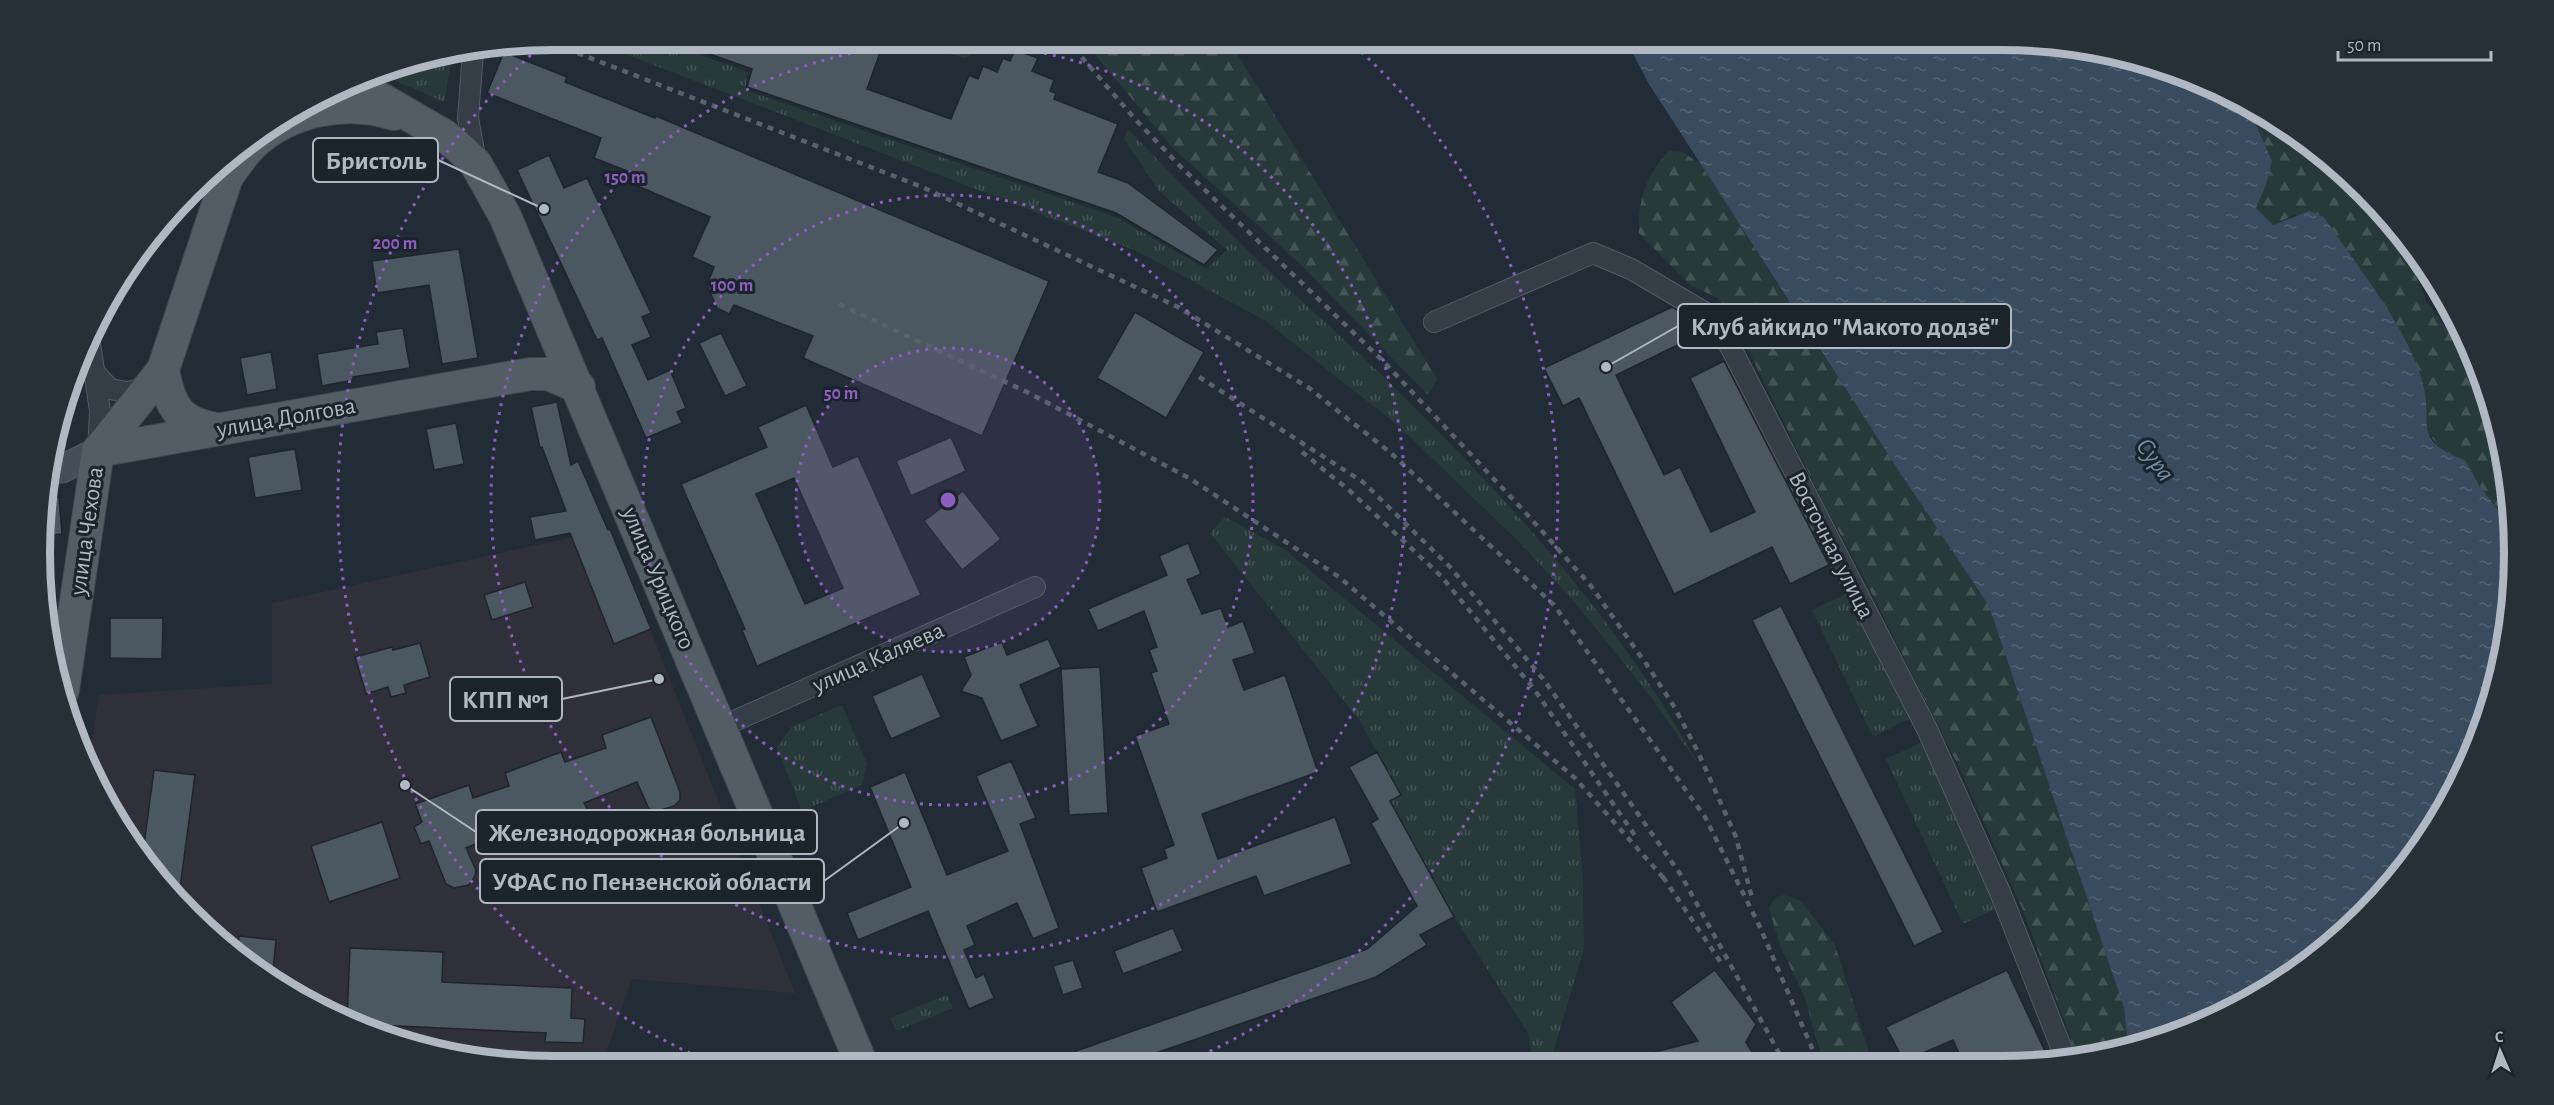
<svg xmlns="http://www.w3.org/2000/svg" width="2554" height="1105" font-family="'Alegreya Sans',sans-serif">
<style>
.medical{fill:#30303b}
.grass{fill:url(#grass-tufts)}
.forest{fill:url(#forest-firs)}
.water{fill:url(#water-ripples)}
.building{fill:#4b5761;stroke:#1d252d;stroke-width:1.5;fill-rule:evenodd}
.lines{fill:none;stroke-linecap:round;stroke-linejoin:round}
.street-casing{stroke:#535c64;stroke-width:22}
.secondary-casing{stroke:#535c64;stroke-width:29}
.primary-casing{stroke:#3f4750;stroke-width:34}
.street{stroke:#353e46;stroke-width:20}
.secondary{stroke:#444e59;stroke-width:27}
.primary{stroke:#535d66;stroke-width:32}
.rail{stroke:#58626d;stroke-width:4.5;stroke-dasharray:6 6;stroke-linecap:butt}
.ring{fill:none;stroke:#8e5dc0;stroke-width:3;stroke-dasharray:3 6}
.labels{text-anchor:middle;stroke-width:6;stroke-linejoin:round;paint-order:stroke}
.street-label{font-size:24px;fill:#b0b9c3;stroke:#1b232b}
.water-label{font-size:26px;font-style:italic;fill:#738ca4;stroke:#1b232b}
.rim{fill:none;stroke:#b0b9c3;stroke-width:8}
.centre{fill:#8e5dc0;stroke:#1b232b;stroke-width:3}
.ring-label{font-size:18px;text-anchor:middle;font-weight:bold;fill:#8e5dc0;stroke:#1b232b;stroke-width:6;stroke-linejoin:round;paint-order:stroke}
.leader{fill:none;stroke:#b0b9c3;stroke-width:2}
.callout-dot{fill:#b0b9c3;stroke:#1b232b;stroke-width:2}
.callout{fill:#1b232b;stroke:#b0b9c3;stroke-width:2}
.callout-label{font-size:26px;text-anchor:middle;font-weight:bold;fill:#b0b9c3}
</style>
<defs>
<pattern id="grass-tufts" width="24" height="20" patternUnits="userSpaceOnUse" patternTransform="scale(1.5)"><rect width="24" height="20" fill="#273a39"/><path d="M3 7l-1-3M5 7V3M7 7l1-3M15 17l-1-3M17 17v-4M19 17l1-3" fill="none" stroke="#445454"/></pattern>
<pattern id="forest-firs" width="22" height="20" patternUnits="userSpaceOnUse" patternTransform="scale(1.5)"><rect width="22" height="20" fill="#273a39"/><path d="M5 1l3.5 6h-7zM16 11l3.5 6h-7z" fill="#445454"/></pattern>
<pattern id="water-ripples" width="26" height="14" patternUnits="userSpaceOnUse" patternTransform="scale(1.5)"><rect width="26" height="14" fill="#394b5e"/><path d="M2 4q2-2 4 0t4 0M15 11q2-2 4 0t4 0" fill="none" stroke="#536373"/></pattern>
</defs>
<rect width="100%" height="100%" fill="#222c36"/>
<polygon class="medical" points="610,529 795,993 632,979 605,1056 533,1063 387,1039 296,997 214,939 108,810 89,760 99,695 272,684 272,603"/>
<g class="grass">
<path d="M 586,39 L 656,39 L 748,72 L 745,90 L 1116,217 L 1206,269 L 1227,250 L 1159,191 L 1124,139 L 1128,129 C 1165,167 1202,206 1239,242 C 1289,291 1342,336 1392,385 C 1508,499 1619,620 1698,764 L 1650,696 L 1611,647 L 1570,597 L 1522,545 L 1399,426 L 1264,320 L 1137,251 Z"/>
<polygon points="452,56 444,102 375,72 387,66"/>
<polygon points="1225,517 1284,549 1575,789 1583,880 1584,948 1550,1063 1532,1063 1528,1033 1454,917 1390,801 1400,795 1360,721 1210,533"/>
<polygon points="1848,593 1909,719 1873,737 1812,610"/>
<polygon points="842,705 867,764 862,785 802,811 777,748 791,727"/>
<polygon points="1922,742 1999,907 1963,924 1886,759"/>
<polygon points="947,995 953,1008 896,1031 890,1018"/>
</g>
<g class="forest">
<polygon points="900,39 1000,39 965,58"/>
<polygon points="1082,39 1228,39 1437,379 1428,395 1299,263 1173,148"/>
<polygon points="2246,102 2259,108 2340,167 2392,222 2427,302 2482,377 2498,420 2514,519 2514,530 2480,487 2465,460 2443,451 2426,431 2423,385 2351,258 2324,217 2294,215 2273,225 2256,208 2266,185 2272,161"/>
<path d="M 1669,151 L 1683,152 L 1701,165 L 1897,468 L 1989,606 L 2124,1008 L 2128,1046 L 2073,1060 L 2071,1038 L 2022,908 L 1959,767 L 1860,570 L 1824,504 L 1742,337 L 1718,298 L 1690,285 L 1639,233 C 1638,200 1646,175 1669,151 Z"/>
<polygon points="1784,895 1801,901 1835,945 1872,1062 1825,1062 1816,1039 1805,998 1780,945 1769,908 1776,897"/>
</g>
<path class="water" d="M 1625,39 L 2002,39 L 2167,66 L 2246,102 L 2272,161 L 2266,185 L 2256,208 L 2273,225 L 2309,211 L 2324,217 C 2357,267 2408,327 2423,384 C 2434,426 2410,439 2465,460 L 2480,487 L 2514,530 L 2511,620 L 2488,718 L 2409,865 L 2314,960 L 2198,1027 L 2128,1046 L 2124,1008 L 1989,606 L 1897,468 L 1649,84 Z"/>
<g class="building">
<polygon points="674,39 860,39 882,47 867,89 951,119 969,75 978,79 983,66 997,72 1003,58 1010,61 1015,50 1038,58 1032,71 1054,80 1050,91 1056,93 1054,99 1118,124 1098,172 1128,183 1218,250 1204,265 1116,213 747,87 752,69 673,41"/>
<polygon points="504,52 567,77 565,82 655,118 656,116 1049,281 982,436 803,358 813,336 734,305 729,314 717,308 707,285 714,267 692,257 710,217 628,182 632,173 594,158 601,138 487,93"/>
<polygon points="549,155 564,188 587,178 651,313 642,317 651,337 632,345 648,380 670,370 686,408 677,412 682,423 646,438 602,338 597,340 517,170"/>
<polygon points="459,249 478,358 442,364 429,285 377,293 372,261"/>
<polygon points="1672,307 1679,311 1692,338 1616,375 1664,475 1680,467 1711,532 1755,512 1690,378 1724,361 1829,565 1790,584 1772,547 1674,594 1579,398 1563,406 1544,368"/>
<polygon points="1135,312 1204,352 1166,418 1097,378"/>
<polygon points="403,328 410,368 353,377 353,380 322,386 317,354 378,344 376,332"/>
<polygon points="721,333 747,386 725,396 699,343"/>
<polygon points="271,352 277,389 247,395 240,358"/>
<polygon points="557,402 571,465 578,461 608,530 610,529 651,629 614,644 570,533 535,540 530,517 566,511 542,447 540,448 531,407"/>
<path d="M 806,405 L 833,467 L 858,456 L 921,595 L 757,666 L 742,630 L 745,629 L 681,484 L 767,447 L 758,427 ZM 794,478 L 843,588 L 805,604 L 756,494 Z"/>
<polygon points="456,423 464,464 434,470 426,429"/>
<polygon points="951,437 966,471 911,496 896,461"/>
<polygon points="295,449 302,490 255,498 248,457"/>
<polygon points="963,491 1001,539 962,570 924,521"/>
<polygon points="59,497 62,534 41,536 44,498"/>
<polygon points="1188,543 1201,574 1187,580 1202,614 1221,608 1228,627 1243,621 1255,653 1233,660 1244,690 1285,675 1318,772 1202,814 1218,859 1335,817 1352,864 1264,896 1256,876 1157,912 1141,868 1167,858 1164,849 1174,845 1135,736 1169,724 1151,673 1157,671 1149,650 1157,647 1144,611 1098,631 1088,609 1167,575 1159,556"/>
<polygon points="525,582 533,607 492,620 484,595"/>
<polygon points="1781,606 1943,932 1914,946 1752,620"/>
<polygon points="110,618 163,618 162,659 110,658"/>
<polygon points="1048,639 1061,667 1020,685 1038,726 1001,741 982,698 961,691 971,675 964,657 1002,642 1007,655"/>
<polygon points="420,643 430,677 404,685 406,693 391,697 388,687 366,694 355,657 392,647 393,650"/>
<polygon points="1100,667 1108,813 1069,815 1061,669"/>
<polygon points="922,674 941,717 891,739 872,696"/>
<polygon points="651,717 680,792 680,800 674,806 658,811 649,809 637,782 584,803 588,810 527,834 523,825 466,848 476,870 475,876 469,885 454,888 446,884 429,841 421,844 414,827 422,822 415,804 469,785 473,798 509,786 505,773 561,752 565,762 606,748 602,735"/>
<polygon points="1377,752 1401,795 1390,801 1454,917 1420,935 1427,945 1376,977 1124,1064 1081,1064 1076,1051 1367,949 1417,906 1371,823 1378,819 1349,767"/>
<polygon points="1011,761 1036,818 1020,824 1059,928 1033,939 1017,903 967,926 975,945 964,950 976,978 984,974 994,998 969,1009 928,911 858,940 847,913 911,887 870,787 905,772 947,875 1008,851 976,776"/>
<polygon points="154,770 195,775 179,896 143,852"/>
<polygon points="382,822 400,878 329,902 311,846"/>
<polygon points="1173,928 1183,951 1123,974 1114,951"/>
<polygon points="239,936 276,940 272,980 237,955"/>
<polygon points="350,948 443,952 442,982 572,988 571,1018 585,1019 583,1043 545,1042 546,1033 355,1024 347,1020"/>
<polygon points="1073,960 1083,988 1063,995 1053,966"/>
<polygon points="1715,970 1756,1024 1746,1042 1758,1062 1636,1063 1635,1057 1698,1041 1671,1002"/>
<polygon points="2007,970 2050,1062 1963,1062 1953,1040 1904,1061 1886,1027"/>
</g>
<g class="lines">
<g class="street-casing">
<g id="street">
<polyline points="473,52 468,118 476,162"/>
<polyline points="1434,322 1593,253 1631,269 1716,319 1927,729 2000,892 2063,1052 2063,1062"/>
<polyline points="90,343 100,411 98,450"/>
<polyline points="95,373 110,389 127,392 148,388"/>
<polyline points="721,727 1035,587"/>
</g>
</g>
<g class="secondary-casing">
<polyline id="secondary" points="47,471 62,469 98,451"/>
</g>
<g class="primary-casing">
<g id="primary">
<polyline points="352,82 445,136 462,150 476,164 505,216 862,1065"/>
<path d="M 227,177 C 235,166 243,153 253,144 C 290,109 348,99 394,114"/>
<path d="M 163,370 C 170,407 178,422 216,429"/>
<polyline points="98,451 530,374 548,374 579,387"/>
<polyline points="98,451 163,370 227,177 230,155"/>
<polyline points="63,690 98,451"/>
</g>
</g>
<use href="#street" class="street"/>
<use href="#secondary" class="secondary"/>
<use href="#primary" class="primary"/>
<g class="rail">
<polyline points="1066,39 1135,119 1180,166 1383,361 1524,511 1591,586 1649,668 1675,708 1698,752 1736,837 1752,898"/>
<polyline points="544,40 922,187 1178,307 1309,388 1392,454 1554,605 1705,817 1759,925 1818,1062"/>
<polyline points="839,304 1029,393 1189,478 1339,577 1575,778 1667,882"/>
<polyline points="1199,377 1363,482 1450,567 1544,680 1681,875 1784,1062"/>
<polyline points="1302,452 1350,491 1441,576 1534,689 1636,837"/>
<polyline points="1663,877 1722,964"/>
</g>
</g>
<circle cx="948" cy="500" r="152" fill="#8e5dc0" fill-opacity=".12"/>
<g class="ring">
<circle cx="948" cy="500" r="152"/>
<circle cx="948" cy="500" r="305"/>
<circle cx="948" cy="500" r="457"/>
<path d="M715 1064A610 610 0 0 1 544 43M1348 40A610 610 0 0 1 1181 1064"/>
</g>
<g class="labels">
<g class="street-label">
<text transform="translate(286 417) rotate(-10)" y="8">улица Долгова</text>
<text transform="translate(86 531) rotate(-82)" y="8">улица Чехова</text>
<text transform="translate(1832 545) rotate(63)" y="8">Восточная улица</text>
<text transform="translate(659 578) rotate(67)" y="8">улица Урицкого</text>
<text transform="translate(878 657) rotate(-24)" y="8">улица Каляева</text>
</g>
<g class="water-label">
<text transform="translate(2156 459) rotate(54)" y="9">Сура</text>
</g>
</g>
<path d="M0 0H2554V1105H0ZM553 50H2001A503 503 0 0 1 2504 553V553A503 503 0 0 1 2001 1056H553A503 503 0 0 1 50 553V553A503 503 0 0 1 553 50Z" fill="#272f37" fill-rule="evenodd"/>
<path class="rim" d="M553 50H2001A503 503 0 0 1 2504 553V553A503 503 0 0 1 2001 1056H553A503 503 0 0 1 50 553V553A503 503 0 0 1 553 50Z"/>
<circle cx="948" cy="500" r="9" class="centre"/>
<g class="ring-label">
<text x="625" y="183">150 m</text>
<text x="395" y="249">200 m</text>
<text x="732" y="291">100 m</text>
<text x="841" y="399">50 m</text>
</g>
<path class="leader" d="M544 209L438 160M1606 367L1678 326M659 679L562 699M405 785L476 832M904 823L824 881"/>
<g class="callout-dot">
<circle cx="544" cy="209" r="6"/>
<circle cx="1606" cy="367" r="6"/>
<circle cx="659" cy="679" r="6"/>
<circle cx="405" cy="785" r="6"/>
<circle cx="904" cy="823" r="6"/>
</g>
<g class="callout">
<rect x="313" y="138" width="125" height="44" rx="6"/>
<rect x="1678" y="304" width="333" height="44" rx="6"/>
<rect x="450" y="677" width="112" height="44" rx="6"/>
<rect x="476" y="810" width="341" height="44" rx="6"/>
<rect x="480" y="859" width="344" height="44" rx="6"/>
</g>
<g class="callout-label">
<text x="376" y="169">Бристоль</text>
<text x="1845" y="335">Клуб айкидо "Макото додзё"</text>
<text x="506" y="708">КПП №1</text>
<text x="647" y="841">Железнодорожная больница</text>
<text x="652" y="890">УФАС по Пензенской области</text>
</g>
<g transform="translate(2500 1051) rotate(357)" stroke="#1b232b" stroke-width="4.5" paint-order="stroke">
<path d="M0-4.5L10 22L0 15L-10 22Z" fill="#b0b9c3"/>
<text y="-9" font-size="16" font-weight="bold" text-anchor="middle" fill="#b0b9c3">С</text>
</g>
<path d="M2338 51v9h153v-9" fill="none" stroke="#b0b9c3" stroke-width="3"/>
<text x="2347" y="51" font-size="18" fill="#b0b9c3" stroke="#1b232b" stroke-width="4.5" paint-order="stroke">50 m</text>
</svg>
